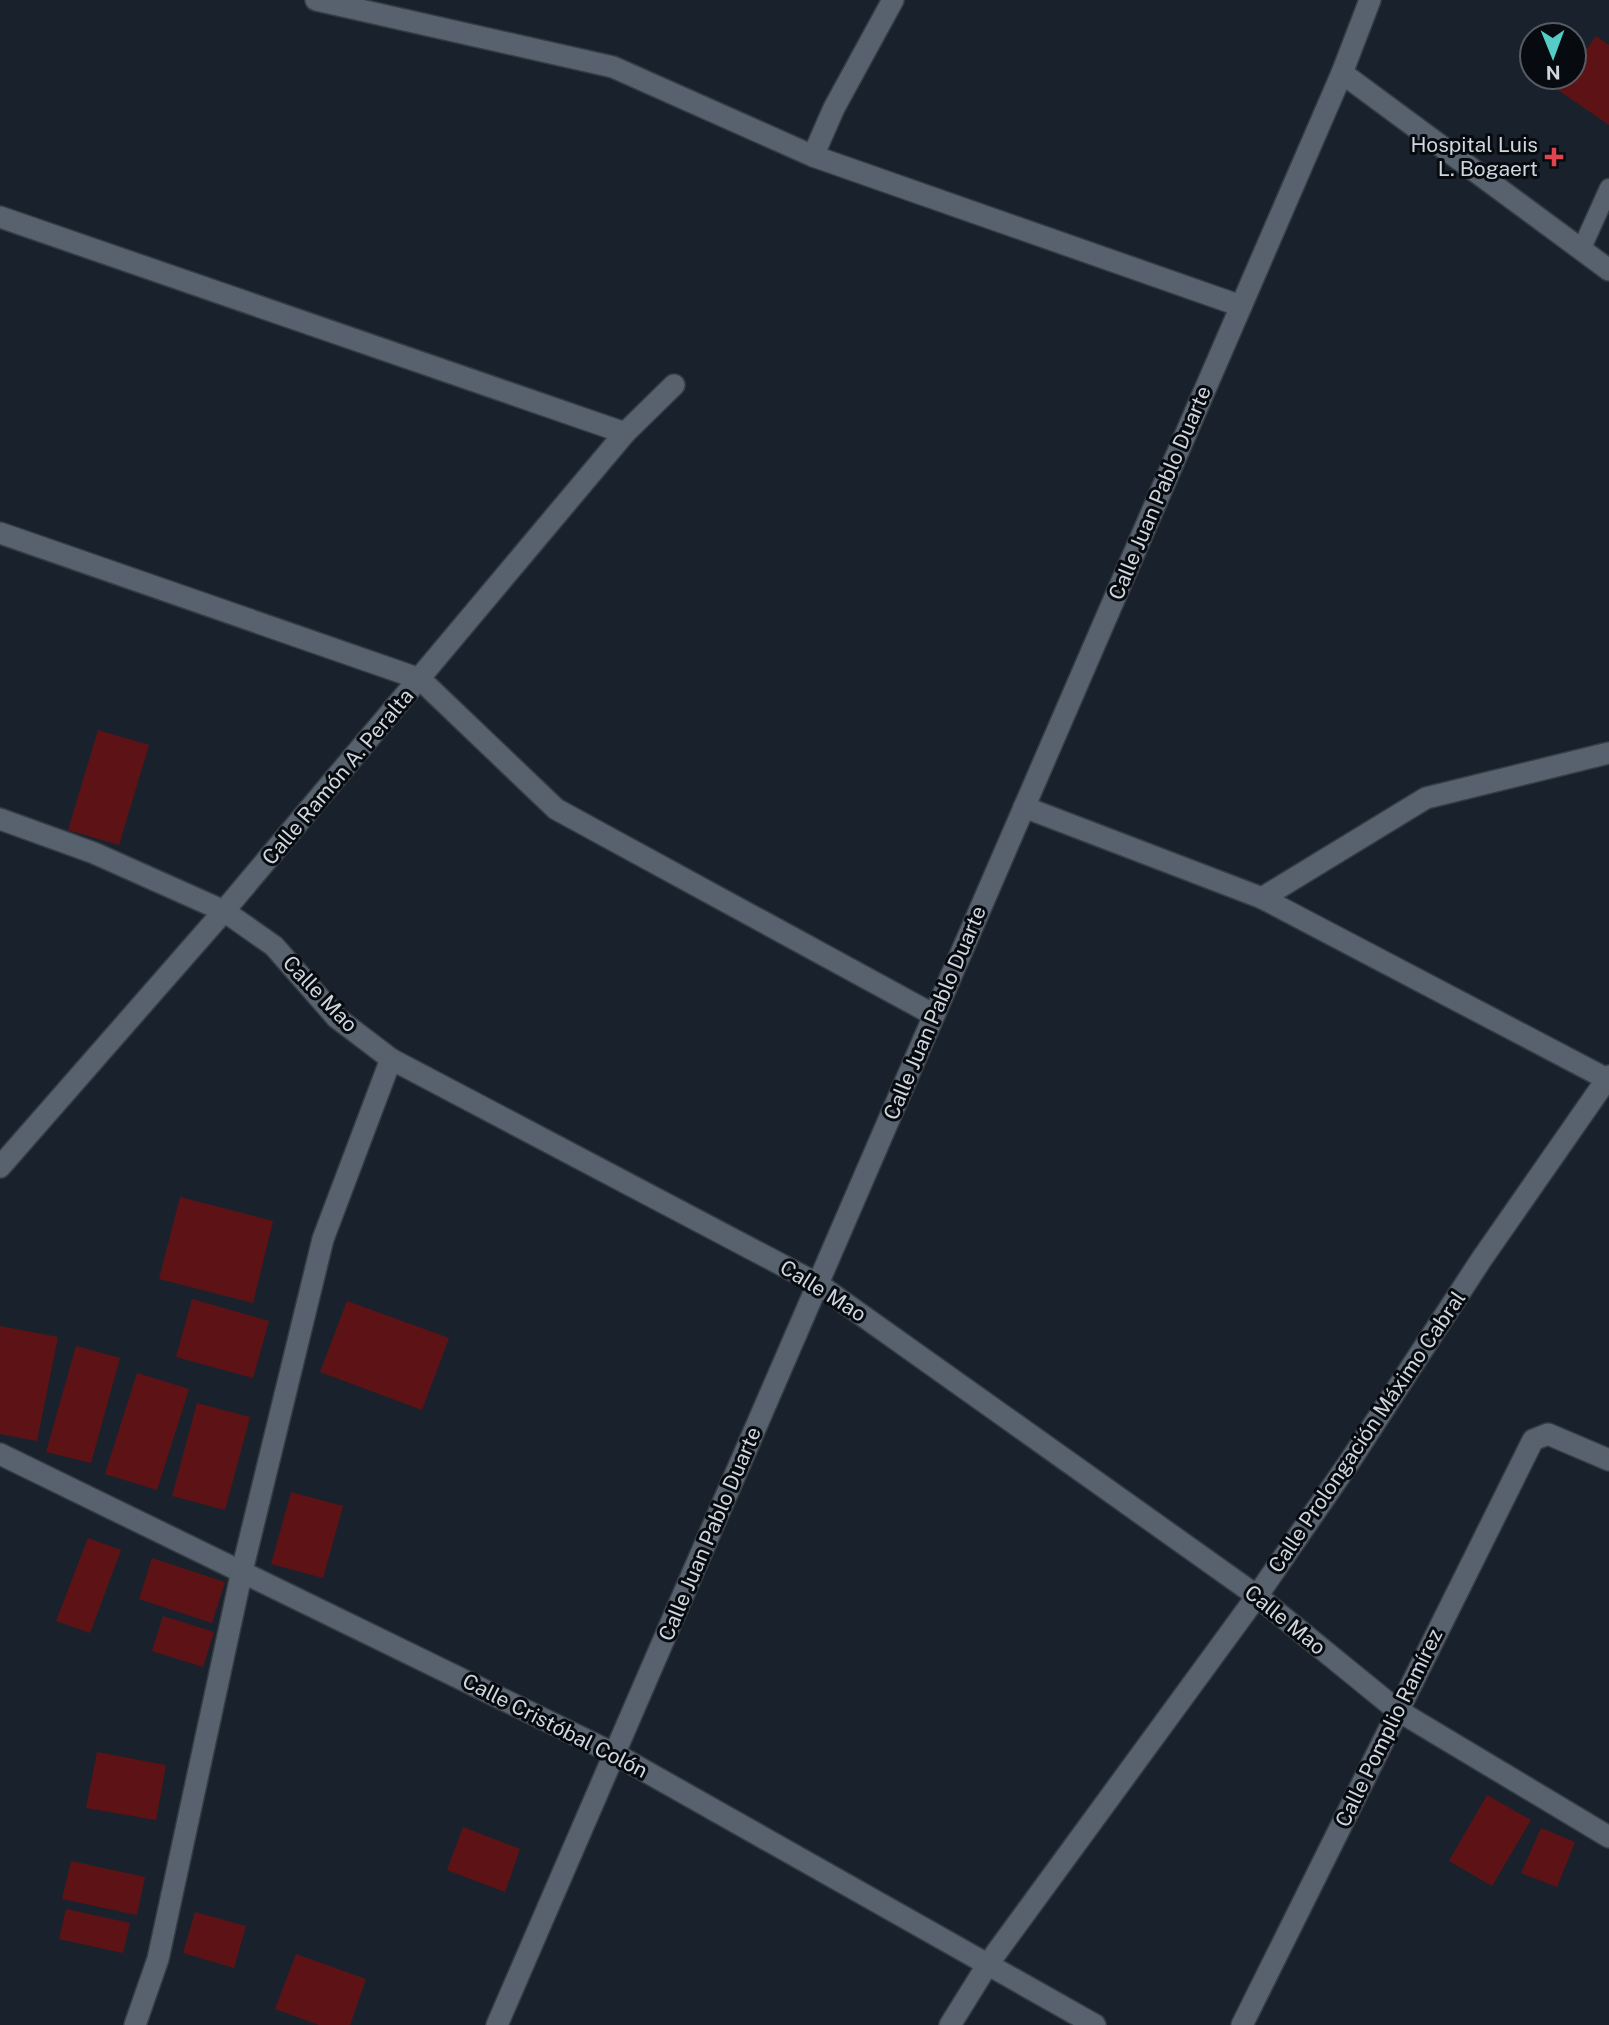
<svg xmlns="http://www.w3.org/2000/svg" width="1609" height="2025" font-family="'Public Sans',sans-serif">
<style>
.building{fill:#5d1315}
.lines{fill:none;stroke-linecap:round;stroke-linejoin:round}
.service-casing{stroke:#353c44;stroke-width:21}
.minor-casing{stroke:#353c44;stroke-width:24}
.service{stroke:#57626e;stroke-width:18}
.minor{stroke:#57626e;stroke-width:21}
.health-dot{fill:#e0444e;stroke:#070b10;stroke-width:2.5}
.labels{text-anchor:middle;stroke-width:6;stroke-linejoin:round;paint-order:stroke}
.poi-label{font-size:21px;fill:#cfd6dd;stroke:#070b10;text-anchor:end}
.street-label{font-size:21px;fill:#cfd6dd;stroke:#070b10}
</style>
<rect width="100%" height="100%" fill="#19222c"/>
<g class="building">
<polygon points="1596,36 1609,45 1609,125 1558,90 1567,77 1574,77 1574,67"/>
<polygon points="98,730 149,745 119,845 68,830"/>
<polygon points="180,1197 273,1221 253,1303 159,1279"/>
<polygon points="192,1299 269,1321 253,1378 176,1357"/>
<polygon points="347,1301 449,1338 422,1410 320,1372"/>
<polygon points="0,1326 58,1337 37,1441 0,1434"/>
<polygon points="76,1346 120,1358 91,1463 46,1452"/>
<polygon points="137,1373 189,1389 157,1490 105,1474"/>
<polygon points="197,1403 250,1417 225,1510 172,1496"/>
<polygon points="291,1492 343,1506 323,1578 271,1564"/>
<polygon points="88,1538 121,1550 90,1633 56,1621"/>
<polygon points="152,1558 225,1582 212,1623 139,1599"/>
<polygon points="163,1616 214,1632 203,1667 152,1651"/>
<polygon points="97,1752 166,1765 156,1820 86,1808"/>
<polygon points="1487,1795 1531,1820 1492,1886 1449,1861"/>
<polygon points="463,1827 520,1849 505,1892 447,1870"/>
<polygon points="1541,1828 1575,1842 1557,1887 1521,1873"/>
<polygon points="71,1861 145,1877 137,1915 62,1899"/>
<polygon points="66,1909 130,1923 123,1953 59,1939"/>
<polygon points="195,1912 246,1926 234,1968 183,1953"/>
<polygon points="296,1954 366,1979 350,2025 319,2025 275,2009"/>
</g>
<g class="lines">
<g class="service-casing">
<polyline id="service" points="1581,250 1609,188"/>
</g>
<g class="minor-casing">
<g id="minor">
<polyline points="316,0 613,67 813,156 1241,306"/>
<polyline points="1342,73 1609,270"/>
<polyline points="813,156 834,108 893,0"/>
<polyline points="0,217 625,433"/>
<polyline points="0,533 420,679 556,809 934,1015"/>
<polyline points="1024,807 1262,898 1607,1079"/>
<polyline points="0,819 94,853 224,911 274,946 337,1018 391,1059 818,1284 1257,1596 1397,1710 1609,1837"/>
<polyline points="1262,898 1426,798 1609,753"/>
<polyline points="0,1167 224,911 625,433 674,385"/>
<polyline points="0,1454 615,1754 1095,2025"/>
<polyline points="135,2025 158,1959 242,1571 323,1239 391,1059"/>
<polyline points="497,2025 1342,73 1370,0"/>
<polyline points="950,2025 988,1964 1257,1596 1350,1461 1481,1260 1609,1076"/>
<polyline points="1242,2025 1533,1440 1548,1434 1609,1460"/>
</g>
</g>
<use href="#service" class="service"/>
<use href="#minor" class="minor"/>
</g>
<path class="health-dot" d="M1550.5 146.5h7v7h7v7h-7v7h-7v-7h-7v-7h7z"/>
<g class="labels">
<g class="poi-label">
<text x="1538" y="152">Hospital Luis<tspan x="1538" dy="24">L. Bogaert</tspan></text>
</g>
<g class="street-label">
<text transform="translate(1160 493) rotate(-67)" y="7">Calle Juan Pablo Duarte</text>
<text transform="translate(338 777) rotate(-50)" y="7">Calle Ramón A. Peralta</text>
<text transform="translate(320 994) rotate(46)" y="7">Calle Mao</text>
<text transform="translate(935 1013) rotate(-67)" y="7">Calle Juan Pablo Duarte</text>
<text transform="translate(823 1291) rotate(32)" y="7">Calle Mao</text>
<text transform="translate(1367 1432) rotate(-56)" y="7">Calle Prolongación Máximo Cabral</text>
<text transform="translate(710 1534) rotate(-67)" y="7">Calle Juan Pablo Duarte</text>
<text transform="translate(1285 1620) rotate(39)" y="7">Calle Mao</text>
<text transform="translate(555 1726) rotate(27)" y="7">Calle Cristóbal Colón</text>
<text transform="translate(1389 1728) rotate(-64)" y="7">Calle Pomplio Ramírez</text>
</g>
</g>
<g transform="translate(1553 56) rotate(179)"><circle r="33" fill="#070b10" stroke="#575c62" stroke-width="2"/>
<path d="M0-5L12 26L0 18L-12 26Z" fill="#55cdc6"/>
<text y="-10" font-size="19" font-weight="bold" text-anchor="middle" fill="#cfd6dd">N</text>
</g>
</svg>
